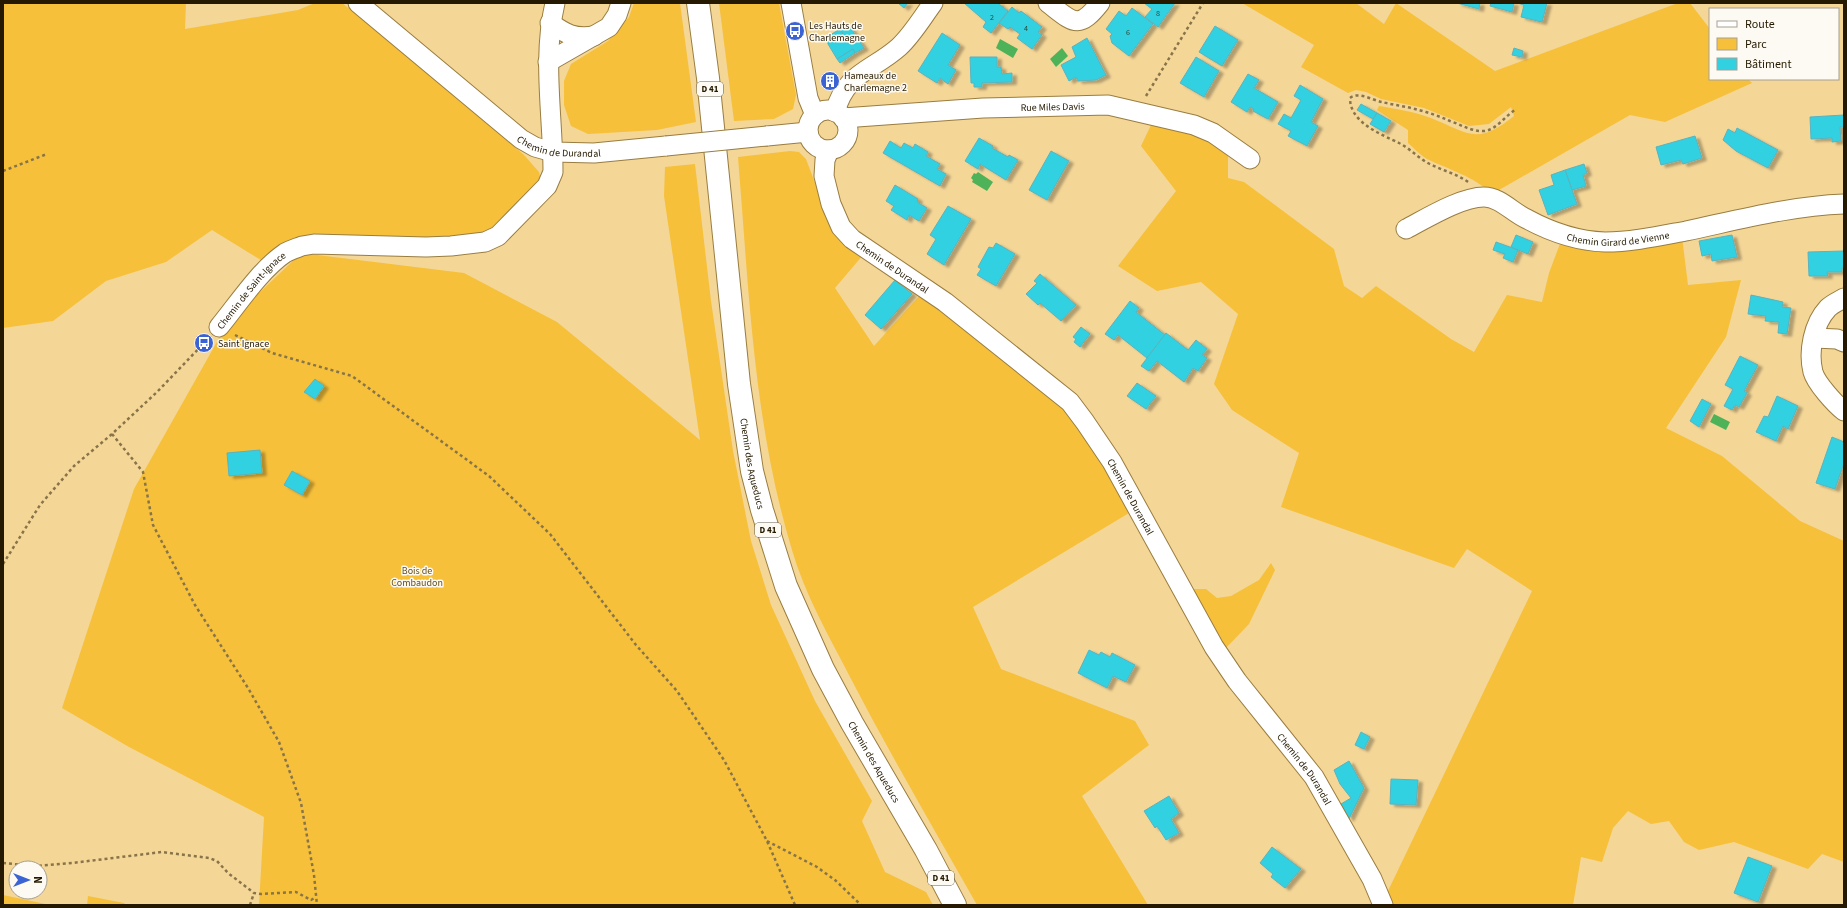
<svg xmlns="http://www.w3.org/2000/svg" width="1847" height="908" font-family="'Source Sans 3',sans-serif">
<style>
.green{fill:#f6c03b}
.water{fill:#4eb259}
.building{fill:#32d1e1;stroke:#59b3be;filter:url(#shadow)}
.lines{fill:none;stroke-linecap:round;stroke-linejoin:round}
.minor-casing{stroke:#997d40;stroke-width:21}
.major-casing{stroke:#997d40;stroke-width:24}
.path{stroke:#887449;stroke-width:2.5;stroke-dasharray:3 3;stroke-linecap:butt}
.minor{stroke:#fff;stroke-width:19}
.major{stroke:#fff;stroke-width:22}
.minor-bridge-casing{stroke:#997d40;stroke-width:21;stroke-linecap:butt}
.minor-bridge{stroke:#fff;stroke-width:19}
.labels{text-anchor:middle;stroke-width:3;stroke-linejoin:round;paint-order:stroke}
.number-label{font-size:8px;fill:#284839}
.shield{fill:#fdfaf4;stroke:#665d4a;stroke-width:1}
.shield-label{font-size:9px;font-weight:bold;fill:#251a01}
.poi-label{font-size:10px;fill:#251a01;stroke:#fdfaf4;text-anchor:start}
.street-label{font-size:10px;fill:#251a01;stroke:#fdfaf4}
.park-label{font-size:10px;fill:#644e1a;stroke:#fdfaf4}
</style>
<defs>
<filter id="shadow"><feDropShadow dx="4.5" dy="2.5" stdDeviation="1" flood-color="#0004"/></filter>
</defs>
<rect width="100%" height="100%" fill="#f4d697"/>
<g class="green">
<polygon points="3,3 186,3 185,29 298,10 315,3 342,3 448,87 524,155 539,172 541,180 496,229 474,240 318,239 264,262 212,230 166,262 106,281 53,321 3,328"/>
<polygon points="634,3 680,3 696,122 657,130 588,134 571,126 564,105 564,81 571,64 608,41 629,17"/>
<polygon points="719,3 779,3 796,95 793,109 774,119 734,121"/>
<path d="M 1242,3 L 1356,3 L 1384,24 L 1396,3 L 1495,71 L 1678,3 L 1690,3 L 1710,29 L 1710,79 L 1748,79 L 1752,83 L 1665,122 L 1630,115 L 1492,194 C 1473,176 1450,170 1427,159 C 1420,155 1414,148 1408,143 L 1408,130 L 1377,110 L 1379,106 C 1396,109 1412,111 1428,117 C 1468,132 1476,147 1514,116 L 1511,107 L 1489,124 L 1469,126 L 1424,108 L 1381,99 L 1366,92 L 1356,90 L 1348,93 L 1301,67 L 1314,45 Z"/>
<polygon points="1151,125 1196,130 1228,154 1228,178 1244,182 1334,249 1344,286 1362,298 1376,286 1451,339 1474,352 1507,295 1542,302 1549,273 1561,241 1682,237 1688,285 1741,280 1726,337 1666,428 1722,456 1800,521 1844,541 1844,862 1822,854 1808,869 1734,842 1699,850 1684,842 1669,821 1651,824 1628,811 1613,828 1602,862 1581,857 1573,905 1394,905 1387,893 1532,591 1467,549 1454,568 1281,507 1299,453 1232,410 1214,384 1238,314 1201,282 1157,291 1118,266 1176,191 1141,146"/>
<path d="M 790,151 L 799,152 L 806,159 L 830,223 L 863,255 L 835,288 L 874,346 L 922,293 L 1058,402 L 1093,446 L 1129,513 L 973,607 L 1001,669 L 1135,721 L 1149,745 L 1082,796 L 1148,905 L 977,905 C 934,829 890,754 850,677 C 829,636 805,595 792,550 C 753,422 749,289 738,157 Z"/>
<polygon points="695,164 711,301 733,451 751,541 771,605 815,701 872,801 862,821 885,872 926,892 933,905 259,905 264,817 129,747 62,708 134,489 227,324 301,253 464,273 557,322 700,440 664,196 665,167"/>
<polygon points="1271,563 1275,570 1249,624 1225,649 1188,589 1206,589 1217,598 1231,596 1259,580"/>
<polygon points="3,895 50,905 3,905"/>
<polygon points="88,896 124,903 126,905 87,905"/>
</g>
<g class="water">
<polygon points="1000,39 1018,49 1013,58 996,48"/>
<polygon points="1062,48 1068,56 1056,67 1050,59"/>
<polygon points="978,172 993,182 987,191 972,182 973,180 971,178 974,173 976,174"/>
<polygon points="1714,414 1730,422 1726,430 1710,422"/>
</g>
<g class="building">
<polygon points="898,3 908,3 904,8"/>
<polygon points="964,3 1000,3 999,4 1008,11 991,33 983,27 986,22"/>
<polygon points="1144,3 1175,3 1158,27 1145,17 1152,9"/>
<polygon points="1457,3 1480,3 1479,9"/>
<polygon points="1491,3 1514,3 1512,12 1490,6"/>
<polygon points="1517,3 1547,3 1542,22 1521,17 1524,5"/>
<polygon points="1012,7 1019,13 1021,11 1042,27 1038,32 1042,35 1032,49 1017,38 1020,34 1010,27 1008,29 999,23"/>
<polygon points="1132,8 1153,24 1129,56 1112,43 1110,36 1112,34 1106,29 1119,11 1126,16"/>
<polygon points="848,24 864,48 855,53 853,49 837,59 828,44 843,34 840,29"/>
<polygon points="1215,26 1238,40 1222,66 1199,52"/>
<polygon points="840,29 843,34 828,44 827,37"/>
<polygon points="942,33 960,45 948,65 956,70 948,84 940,78 937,83 918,71"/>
<polygon points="1087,38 1106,75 1096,80 1078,81 1076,77 1069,81 1061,65 1076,57 1072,47"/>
<polygon points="1514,48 1523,51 1522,57 1512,55"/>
<polygon points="853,49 855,53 840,63 837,59"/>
<polygon points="970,57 997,57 997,67 1001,67 1002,74 1012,73 1012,82 982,83 982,87 974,87 974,83 971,83"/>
<polygon points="1196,57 1219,71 1204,97 1180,83"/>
<polygon points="1248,74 1259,80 1254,88 1278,102 1268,119 1253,111 1254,109 1250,107 1247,112 1231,102"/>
<polygon points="829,75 836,82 832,86 825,79"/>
<polygon points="1300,85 1323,99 1311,122 1318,126 1307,146 1288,136 1291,131 1278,124 1284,114 1291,118 1301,100 1294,96"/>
<polygon points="1361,104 1377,113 1373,119 1357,110"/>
<polygon points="1377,113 1391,121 1384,132 1370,124"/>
<polygon points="1844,115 1844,127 1840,127 1841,141 1832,142 1832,138 1811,139 1810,117"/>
<polygon points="1737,128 1778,150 1768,168 1736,151 1723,140 1728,129 1735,133"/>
<polygon points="1695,136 1702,158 1683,164 1681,160 1661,165 1656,147"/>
<polygon points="979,138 993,146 992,148 1008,157 1009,155 1018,160 1006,180 980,164 978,169 965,161"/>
<polygon points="890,141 901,148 904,143 913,148 915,144 928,152 926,156 940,164 937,169 946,174 940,186 883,153"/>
<polygon points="1051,151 1069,161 1047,200 1029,190"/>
<polygon points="1584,164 1587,173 1583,175 1586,186 1572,190 1565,170"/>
<polygon points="1565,170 1577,204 1548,215 1539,190 1554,185 1551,175"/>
<polygon points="895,185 918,199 917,202 927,208 919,221 909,215 907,220 891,210 894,206 886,201"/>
<polygon points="948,206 971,219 944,265 927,254 936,239 930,235"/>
<polygon points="1516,235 1533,242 1528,254 1511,247"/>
<polygon points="1732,235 1737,257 1712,261 1711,254 1702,256 1699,241"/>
<polygon points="1496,242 1518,250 1513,262 1503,258 1505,254 1493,250"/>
<polygon points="996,243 1015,254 996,286 977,275 981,269 978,267 989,247 993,248"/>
<polygon points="1844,251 1844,268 1842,268 1842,272 1827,272 1828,276 1809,276 1808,252"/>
<polygon points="1040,274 1076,305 1061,321 1040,303 1038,305 1026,294 1037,283 1034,281"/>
<polygon points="895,280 912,294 881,329 865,315"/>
<polygon points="1751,295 1783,302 1782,307 1791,308 1787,334 1778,333 1779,322 1765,321 1766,316 1748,314"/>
<polygon points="1130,301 1139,308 1136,312 1165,335 1147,358 1118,335 1114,340 1105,334"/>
<polygon points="1081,327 1090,334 1080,347 1074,342 1076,339 1073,337"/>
<polygon points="1166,333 1188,350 1196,340 1207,349 1202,355 1207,358 1198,371 1193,368 1184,382 1157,361 1149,371 1141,366"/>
<polygon points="1740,356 1758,365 1744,391 1747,393 1739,407 1735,405 1732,410 1724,406 1733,389 1725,385"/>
<polygon points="315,379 324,386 315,399 304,392"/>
<polygon points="1137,383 1156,396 1146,409 1127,396"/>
<polygon points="1777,396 1798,406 1788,429 1783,426 1776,441 1756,432 1764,416 1768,417"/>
<polygon points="1702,399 1711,404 1699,427 1690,421"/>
<polygon points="1832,437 1844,442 1844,463 1835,489 1816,483"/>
<polygon points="260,450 262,473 229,476 227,453"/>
<polygon points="292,471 310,481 302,495 284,485"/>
<polygon points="1089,650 1099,655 1101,652 1110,657 1112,653 1135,665 1126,682 1113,676 1107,688 1078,673"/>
<polygon points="1361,732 1370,737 1364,749 1355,745"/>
<polygon points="1349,761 1364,788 1349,819 1341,804 1351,798 1340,784 1334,770"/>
<polygon points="1391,779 1418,780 1416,805 1390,804"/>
<polygon points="1169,796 1179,813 1171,819 1179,833 1166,840 1157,826 1155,828 1144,811"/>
<polygon points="1272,847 1301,869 1285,888 1271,877 1273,874 1260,863"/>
<polygon points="1748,857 1772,866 1758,902 1734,893"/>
</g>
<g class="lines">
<g class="minor-casing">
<g id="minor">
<path id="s1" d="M 358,3 L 521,139 L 535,147 L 553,152 L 594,153 L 666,146"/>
<polyline points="791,3 808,98 815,115"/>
<path d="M 1048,3 C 1073,22 1078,31 1100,3"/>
<path d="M 550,23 C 566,34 574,39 594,36"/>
<polyline points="548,62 609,27 617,15 621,3"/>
<circle cx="828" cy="130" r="20"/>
<path d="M 835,112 C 846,72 872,71 899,47 C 912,35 922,18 933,3"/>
<path id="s2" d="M 843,118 L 983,108 L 1108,105 L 1194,125 L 1213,133 L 1250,159"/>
<polyline points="767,136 808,132"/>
<path id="s3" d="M 829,150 L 825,160 L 824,176 L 831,204 L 841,227 L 852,239 L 945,302 L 1070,402 L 1085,422 L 1112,462 L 1214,647 L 1237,681 L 1314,777 L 1372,879 L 1383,905"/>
<path id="s4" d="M 1406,229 C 1427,218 1461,197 1484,197 C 1500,197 1513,213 1527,219 C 1551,232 1577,241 1605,242 C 1632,242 1659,236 1686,231 C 1738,220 1790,206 1844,204"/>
<path d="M 1844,298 C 1839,301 1832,304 1828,308 C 1813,324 1808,352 1813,372 C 1816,383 1835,404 1844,411"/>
<path id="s5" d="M 219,327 C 238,304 260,270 285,253 C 290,250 297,248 302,246 L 314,244 L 426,247 L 451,246 L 485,242 L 498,236 L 547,186 L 553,172 C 553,116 542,59 555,3"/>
<polyline points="1814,338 1837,339 1844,342"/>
</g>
</g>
<g class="major-casing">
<g id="major">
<path id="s6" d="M 698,3 L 708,78 L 739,384 L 752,471 L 762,510 L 786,586 L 823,669 L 852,723 L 926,850 L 955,905"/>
</g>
</g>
<g class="path">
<polyline points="1146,96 1203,3"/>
<polyline points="3,171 47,154"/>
<path d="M 1468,182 C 1457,174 1444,171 1432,165 C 1420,160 1411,149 1399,143 C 1381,134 1350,123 1350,98 C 1358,91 1372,100 1382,102 C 1393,105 1404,106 1415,109 C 1427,112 1439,116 1450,121 C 1462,125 1472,132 1485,131 C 1497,129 1505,116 1515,110"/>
<polyline points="235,335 272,353 352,376 489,476 550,534 636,645 677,691 724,760 767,841 795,905"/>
<polyline points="112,434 143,472 153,525 195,605 248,688 279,742 301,803 314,875 317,905"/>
<polyline points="3,564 40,505 74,466 112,434 157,392 207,340"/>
<polyline points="767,841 817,867 835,880 861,905"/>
<polyline points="3,863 35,866 72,863 162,852 209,858 217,861 228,873 254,893 261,894 296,892 311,900 316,897"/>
<polyline points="250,905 254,893"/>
</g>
<use href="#minor" class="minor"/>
<use href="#major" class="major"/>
<g class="minor-bridge-casing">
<polyline id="minor-bridge" points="666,146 767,136"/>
</g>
<use href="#minor-bridge" class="minor-bridge"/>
</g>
<defs>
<g id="bus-disc" transform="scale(1)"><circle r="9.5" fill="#3b63d4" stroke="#fdfaf4"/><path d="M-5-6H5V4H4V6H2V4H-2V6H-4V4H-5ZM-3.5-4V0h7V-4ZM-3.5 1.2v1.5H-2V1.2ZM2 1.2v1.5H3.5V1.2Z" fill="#fff"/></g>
<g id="building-disc" transform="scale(1)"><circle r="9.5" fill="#3b63d4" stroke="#fdfaf4"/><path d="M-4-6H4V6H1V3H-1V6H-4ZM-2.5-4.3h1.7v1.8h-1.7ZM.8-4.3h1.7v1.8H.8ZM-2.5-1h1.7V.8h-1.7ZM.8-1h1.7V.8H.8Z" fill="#fff"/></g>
</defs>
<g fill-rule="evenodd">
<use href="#bus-disc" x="795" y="31"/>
<use href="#building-disc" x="830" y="81"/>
<use href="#bus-disc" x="204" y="343"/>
</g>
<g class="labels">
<g class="number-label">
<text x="1158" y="16">8</text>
<text x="992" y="20">2</text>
<text x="1026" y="31">4</text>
<text x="1128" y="35">6</text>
</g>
<g class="shield">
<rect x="697" y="82" width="26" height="14" rx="3"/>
<rect x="755" y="523" width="26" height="14" rx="3"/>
<rect x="928" y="871" width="26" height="14" rx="3"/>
</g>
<g class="shield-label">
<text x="710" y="92">D 41</text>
<text x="768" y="533">D 41</text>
<text x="941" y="881">D 41</text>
</g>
<g class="poi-label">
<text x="809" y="29">Les Hauts de<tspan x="809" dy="12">Charlemagne</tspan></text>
<text x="844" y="79">Hameaux de<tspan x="844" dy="12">Charlemagne 2</tspan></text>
<text x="218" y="347">Saint Ignace</text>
</g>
<g class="street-label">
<text dy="4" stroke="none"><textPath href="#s2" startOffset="210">Rue Miles Davis</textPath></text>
<text dy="4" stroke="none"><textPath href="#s1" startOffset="252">Chemin de Durandal</textPath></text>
<text dy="4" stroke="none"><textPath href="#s4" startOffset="229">Chemin Girard de Vienne</textPath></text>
<text dy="4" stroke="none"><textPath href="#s3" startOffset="146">Chemin de Durandal</textPath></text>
<text dy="4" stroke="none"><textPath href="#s5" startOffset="49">Chemin de Saint-Ignace</textPath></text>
<text dy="4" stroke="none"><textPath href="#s6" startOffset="464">Chemin des Aqueducs</textPath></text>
<text dy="4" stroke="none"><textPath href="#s3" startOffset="482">Chemin de Durandal</textPath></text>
<text dy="4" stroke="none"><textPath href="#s6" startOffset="788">Chemin des Aqueducs</textPath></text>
<text dy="4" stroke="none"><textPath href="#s3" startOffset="806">Chemin de Durandal</textPath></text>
</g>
<g class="park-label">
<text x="417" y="574">Bois de<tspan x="417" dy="12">Combaudon</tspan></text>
</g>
</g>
<rect width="1847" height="908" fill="none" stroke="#251a01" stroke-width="8"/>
<rect x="1709" y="8" width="130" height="72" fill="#fdfaf4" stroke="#a7a093"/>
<rect x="1717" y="21" width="20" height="6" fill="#ffffff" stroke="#a7a093"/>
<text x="1745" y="28" font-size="12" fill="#251a01">Route</text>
<rect x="1717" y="38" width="20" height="12" fill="#f6c03b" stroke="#a7a093"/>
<text x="1745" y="48" font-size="12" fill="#251a01">Parc</text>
<rect x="1717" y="58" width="20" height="12" fill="#32d1e1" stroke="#a7a093"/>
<text x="1745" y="68" font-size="12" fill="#251a01">Bâtiment</text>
<g transform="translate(28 880) rotate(90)"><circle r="19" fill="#fdfaf4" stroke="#a7a093"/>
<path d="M0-3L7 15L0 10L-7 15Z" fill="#3b63d4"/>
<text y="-6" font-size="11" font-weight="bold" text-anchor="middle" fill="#251a01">N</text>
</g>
</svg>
